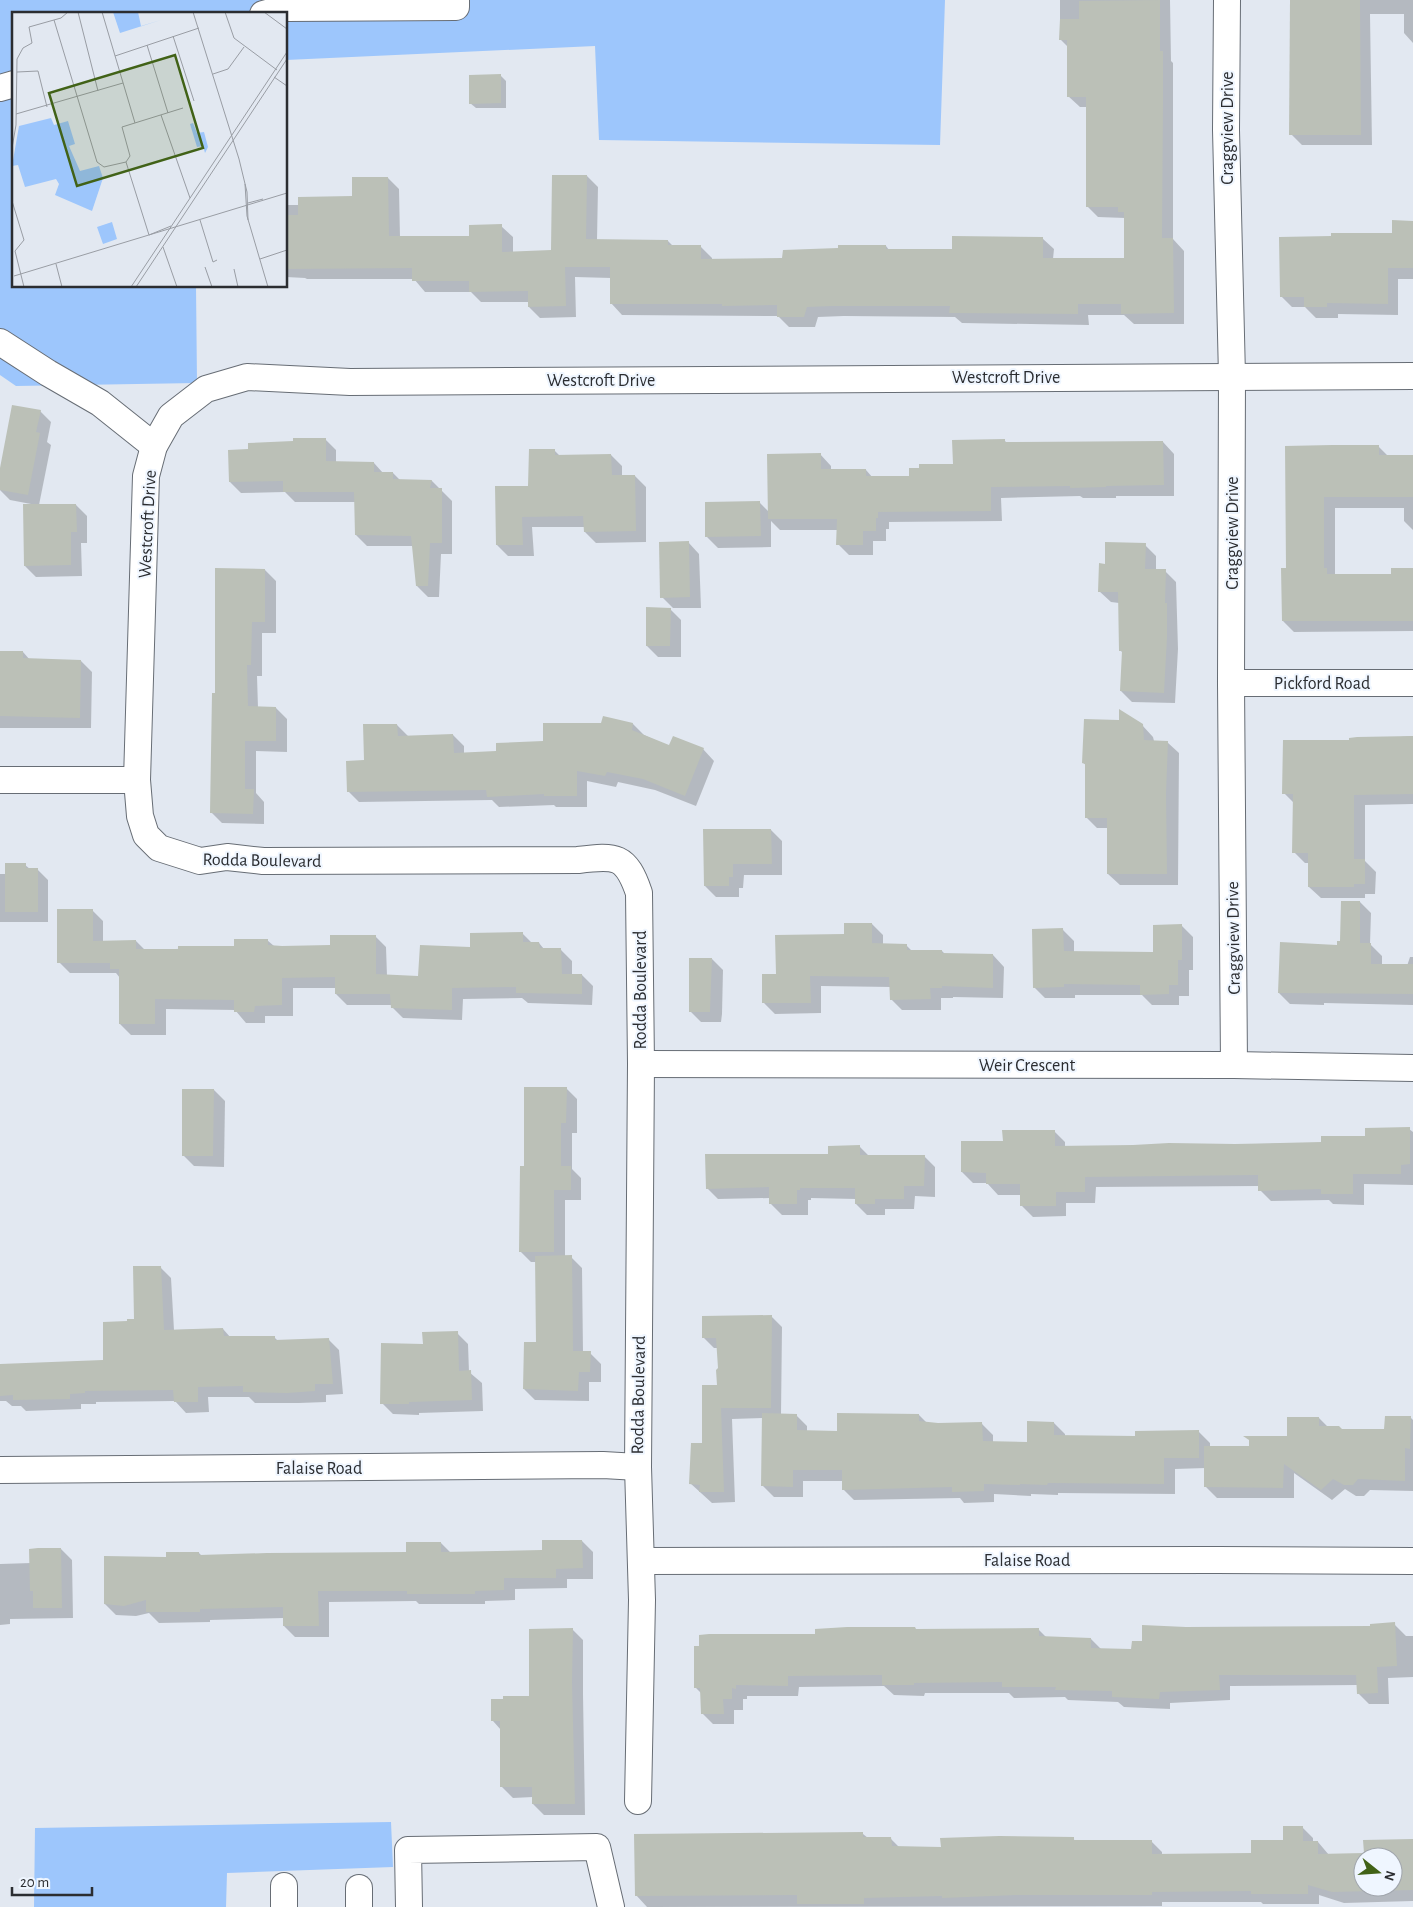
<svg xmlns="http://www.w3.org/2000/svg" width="1413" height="1907" font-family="'Alegreya Sans',sans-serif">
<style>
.green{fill:#9dc6fc}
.shadow{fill:#0003;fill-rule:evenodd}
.building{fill:#bbc0b7;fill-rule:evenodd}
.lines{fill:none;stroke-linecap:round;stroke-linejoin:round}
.minor-casing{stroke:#676d75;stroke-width:28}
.minor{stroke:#fff;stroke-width:26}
.labels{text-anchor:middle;stroke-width:4;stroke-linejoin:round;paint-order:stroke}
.street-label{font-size:18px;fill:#2b2d31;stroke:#eff6ff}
.inset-road{fill:none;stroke:#999da4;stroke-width:1}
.view{fill:#416217;fill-opacity:0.15;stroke:#416217;stroke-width:2.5}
.inset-edge{fill:none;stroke:#2b2d31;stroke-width:2.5}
</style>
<rect width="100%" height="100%" fill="#e2e8f1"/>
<g class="green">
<polygon points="0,0 945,0 940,145 599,140 595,46 286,60 286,14 14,14 14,286 196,286 197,383 16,386 0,375"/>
<polygon points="391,1822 393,1867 227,1873 226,1907 34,1907 35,1828"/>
</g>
<g class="shadow">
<polygon points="1060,0 1170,0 1171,61 1173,63 1173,239 1184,251 1184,324 1134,324 1124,315 1088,315 1089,325 962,323 955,317 844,316 818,317 815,327 789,327 778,316 622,315 611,303 611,278 575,277 576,317 540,318 529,307 529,302 481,302 471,292 425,292 414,279 307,279 305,278 286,277 286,205 299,205 353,198 388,178 399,189 400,237 470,237 501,226 513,237 513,253 552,252 587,176 598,187 597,240 668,241 673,246 701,247 712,258 712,260 783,260 886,246 889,250 953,250 1042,238 1054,249 1053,259 1125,259 1125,218 1098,217 1087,206 1087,107 1080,107 1068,96 1068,47 1060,39"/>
<polygon points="1291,0 1413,0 1413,43 1404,33 1404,14 1370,14 1372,145 1302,145 1291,134"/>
<polygon points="501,76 506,81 506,108 476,108 470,103"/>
<polygon points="1413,222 1413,279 1398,279 1398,315 1338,314 1338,318 1316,318 1305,307 1292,307 1281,296"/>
<polygon points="40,411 51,422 47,442 51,445 39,505 76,505 87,516 87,543 81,543 82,576 36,577 25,566 31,504 10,500 0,490 0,486"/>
<polygon points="325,439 336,450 336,463 374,463 383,473 393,473 400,480 432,481 452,501 452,554 441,554 439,597 428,597 417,586 413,546 367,546 356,535 355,502 295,502 285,492 241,493 230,482 249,450"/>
<polygon points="1005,441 1008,444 1163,442 1174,454 1174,496 1116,496 1116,498 1083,498 1080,496 1001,498 1002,521 889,522 889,529 886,529 886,541 873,541 873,555 849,555 838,544 838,530 780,530 771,521 771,547 718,548 707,537 760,503 769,512 820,454 831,466 831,471 866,470 873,478 911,477 954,465"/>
<polygon points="1378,446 1388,456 1413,456 1413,530 1404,521 1404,508 1335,508 1335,575 1392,575 1413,569 1413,631 1294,632 1283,621 1288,569 1287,447"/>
<polygon points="554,450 560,456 611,455 622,466 622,476 635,476 646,487 646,542 596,543 585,532 585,527 532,527 534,556 508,556 497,545 530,487"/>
<polygon points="688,542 699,554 701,608 673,608 662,597"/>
<polygon points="1145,545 1156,556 1156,570 1165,571 1176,582 1178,649 1175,703 1132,702 1121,691 1123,653 1120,650 1119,603 1111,602 1099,591 1106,565"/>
<polygon points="265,570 276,581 276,633 262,633 262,676 257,676 258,708 276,708 287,719 287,752 256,751 256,793 264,802 264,824 222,823 211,812 216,694"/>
<polygon points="670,609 681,620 681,657 658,657 647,646"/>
<polygon points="0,652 23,652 30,660 81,661 92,672 91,728 0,728"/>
<polygon points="633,724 644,735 670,747 674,737 703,749 714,761 696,806 655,790 618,782 616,787 587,781 587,807 556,807 554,805 499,807 492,800 359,802 348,791 365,762 397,725 409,737 453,735 464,746 464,754 498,753"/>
<polygon points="1142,725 1153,737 1154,741 1167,742 1179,753 1178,885 1120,885 1108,874 1108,828 1097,828 1086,817 1086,766 1084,763"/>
<polygon points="1413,736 1413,804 1365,805 1365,861 1376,872 1375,894 1365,894 1365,898 1321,898 1309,887 1309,863 1305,863 1294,852 1294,803 1284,793 1350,741"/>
<polygon points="771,830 782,841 782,875 744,875 743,888 739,888 739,897 716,897 705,886"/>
<polygon points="25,865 30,869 37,869 48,880 48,922 0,922 0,874 7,874"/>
<polygon points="1360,902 1371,913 1370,944 1382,956 1382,966 1407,966 1410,957 1413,957 1413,1005 1324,1003 1324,1005 1290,1004 1279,993 1341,943"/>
<polygon points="92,910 103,921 103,942 136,941 145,950 235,947 267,940 274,946 331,946 375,936 386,947 387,976 419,977 472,948 522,933 532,943 539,943 544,949 561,950 572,961 572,975 582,975 593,986 592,1005 528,1003 522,998 463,999 462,1020 403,1018 392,1007 392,1005 347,1005 336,994 336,988 293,988 293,1016 265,1016 265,1023 246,1023 235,1010 166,1009 166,1035 131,1035 120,1024 120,978 116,973 70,973 59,962"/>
<polygon points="872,924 883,935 883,945 906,945 912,951 942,951 945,954 993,955 1004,967 1003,998 953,997 953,998 941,998 941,1010 902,1010 891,999 891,987 821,986 821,1013 775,1014 764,1003 777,975 845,935"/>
<polygon points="1182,926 1193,937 1193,970 1189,970 1189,996 1179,996 1179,1005 1152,1005 1142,995 1075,995 1075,998 1045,998 1034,987 1063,930 1074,941 1074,952 1154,953"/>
<polygon points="712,959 723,970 722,1014 721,1022 701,1022 690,1011"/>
<polygon points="566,1088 577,1099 577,1133 572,1133 572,1169 581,1178 581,1200 565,1200 565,1257 571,1257 582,1268 583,1352 590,1353 601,1364 601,1382 589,1382 589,1401 535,1400 524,1389 537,1343 536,1262 531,1262 520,1251 525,1167"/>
<polygon points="214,1090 225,1101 224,1167 194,1166 183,1155"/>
<polygon points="1409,1129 1413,1132 1413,1185 1364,1184 1364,1205 1333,1204 1329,1200 1271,1201 1260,1190 1260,1186 1096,1187 1095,1203 1066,1203 1066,1216 1033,1217 1022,1206 1022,1195 998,1195 987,1183 973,1183 962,1172 1004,1142 1054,1131 1065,1142 1065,1147 1322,1143 1366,1137"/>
<polygon points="860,1147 869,1156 924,1156 935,1167 935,1197 915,1196 914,1209 885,1209 885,1215 867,1215 856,1204 856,1199 811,1198 811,1200 808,1200 808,1215 782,1215 771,1204 770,1198 718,1199 707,1188"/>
<polygon points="160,1267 171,1278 174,1330 223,1329 231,1338 274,1337 278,1341 328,1339 339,1350 343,1394 326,1395 326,1402 299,1403 255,1403 249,1397 208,1397 209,1412 186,1413 175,1401 96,1402 96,1404 81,1404 81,1409 26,1411 21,1406 12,1406 6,1401 0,1401 0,1365 105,1361 129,1322 136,1320"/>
<polygon points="771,1316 782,1327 781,1415 796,1415 807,1426 807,1431 839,1432 919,1415 927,1423 982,1424 993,1435 993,1443 1028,1444 1054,1423 1065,1434 1065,1436 1136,1437 1199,1432 1210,1443 1210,1447 1250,1447 1288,1437 1319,1418 1328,1427 1342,1430 1386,1430 1411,1418 1413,1420 1413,1491 1370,1490 1364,1496 1356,1496 1345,1489 1332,1500 1294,1473 1294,1498 1217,1498 1206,1487 1206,1468 1175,1469 1175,1494 1058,1493 1058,1495 1031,1494 1031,1496 994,1494 994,1502 964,1503 960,1498 854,1500 843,1489 843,1481 803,1481 803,1497 774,1497 763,1486 763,1418 732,1419 735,1502 712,1503 690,1483 704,1445 719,1386 718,1348 714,1348 703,1337"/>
<polygon points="457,1333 468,1344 469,1372 482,1383 483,1411 419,1413 419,1415 393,1414 382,1403 424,1345"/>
<polygon points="582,1541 593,1552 593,1579 567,1579 567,1588 515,1589 515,1600 485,1601 485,1604 419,1604 416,1601 329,1602 329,1637 295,1637 284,1626 284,1618 210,1620 210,1622 159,1623 149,1613 136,1616 116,1615 105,1604 168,1559 199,1553 202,1556 408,1553 441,1543 451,1553 543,1551"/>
<polygon points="61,1549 72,1560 73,1618 10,1619 10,1624 0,1625 0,1564 31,1563"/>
<polygon points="1394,1624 1406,1636 1413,1636 1413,1677 1388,1678 1389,1704 1369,1704 1358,1693 1358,1685 1230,1686 1230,1700 1170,1703 1170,1709 1124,1707 1118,1702 1068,1700 1065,1697 1014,1698 1009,1693 925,1693 924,1696 894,1695 884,1686 799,1687 798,1696 747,1696 747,1699 743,1699 743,1710 734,1710 734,1724 713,1724 702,1713 702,1694 696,1688 816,1636 917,1631 1038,1629 1046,1637 1091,1639 1101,1649 1132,1650 1143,1642 1186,1628 1371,1628"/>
<polygon points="572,1629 583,1640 583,1694 585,1815 544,1815 533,1804 533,1797 513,1798 502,1787 501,1730 493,1721 505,1700 530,1697"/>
<path d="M 1302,1827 L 1313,1838 L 1313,1842 L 1318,1842 L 1329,1855 L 1365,1854 L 1413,1839 L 1413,1901 L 1344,1903 L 1319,1895 L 1319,1904 L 1263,1904 L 1261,1902 L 1162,1902 L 1162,1906 L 647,1907 L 636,1895 L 863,1834 L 868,1838 L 891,1839 L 900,1848 L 942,1848 L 1073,1839 L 1076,1841 L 1151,1841 L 1162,1852 L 1162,1855 L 1252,1855 L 1284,1841 ZM 1363,1857 L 1393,1857 L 1393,1887 L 1363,1887 Z"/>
</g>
<g class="building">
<polygon points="1160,0 1160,51 1163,51 1163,102 1162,238 1173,238 1174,313 1121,314 1121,304 1078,304 1078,314 949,313 950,306 832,306 807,307 804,317 777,317 777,305 722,306 722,304 610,304 610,267 565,267 566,306 528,307 528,291 469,292 469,281 412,281 412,268 286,269 286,215 298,215 298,197 352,196 352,177 388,177 389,236 469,236 469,225 502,224 502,252 551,250 552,175 587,175 586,239 668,240 668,245 701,245 701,259 782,258 783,250 838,248 838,245 886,245 886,249 952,249 952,236 1043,237 1043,258 1124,258 1124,212 1118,212 1118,207 1086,207 1086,97 1067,97 1067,40 1059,40 1060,19 1079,19 1079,1"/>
<polygon points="1290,0 1360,0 1361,135 1289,135"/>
<polygon points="501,74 501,103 469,104 469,75"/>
<polygon points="1392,220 1413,221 1413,268 1388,268 1388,304 1327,303 1327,307 1304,307 1304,297 1280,297 1279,237 1331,236 1331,233 1392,233"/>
<polygon points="12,405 41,410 36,432 40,433 28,495 0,490 0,468"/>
<polygon points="293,438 326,438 326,461 374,462 374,472 393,472 393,479 432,480 430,488 442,488 442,543 430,543 428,586 416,586 411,536 355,535 354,492 283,492 283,481 229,482 228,450 248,449 248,443 293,441"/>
<polygon points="1005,439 1005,442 1163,441 1164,485 1106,486 1106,487 1070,488 1070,486 991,487 991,511 878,512 878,518 876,518 876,531 863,531 863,545 836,545 837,519 768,519 767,454 821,453 821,469 866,469 866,476 909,476 909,468 919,468 919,464 953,464 952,440"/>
<polygon points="1332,445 1379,445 1379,455 1413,455 1413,497 1324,497 1324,568 1327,568 1327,574 1391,574 1391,568 1413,568 1413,621 1282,621 1281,568 1286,568 1285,446"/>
<polygon points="529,449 555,449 555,455 611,454 612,475 635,475 636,531 584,532 583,516 522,517 523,545 496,545 495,486 528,486"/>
<polygon points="760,501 761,536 705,537 705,502"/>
<polygon points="23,504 76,504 77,532 71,532 71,565 24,566"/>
<polygon points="689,541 690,597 660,598 659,542"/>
<polygon points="1105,542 1146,543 1145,569 1166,569 1165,603 1167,603 1167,637 1164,693 1120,691 1122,651 1119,651 1118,592 1098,592 1099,563 1105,564"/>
<polygon points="215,568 265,569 265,622 252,622 251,665 247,665 248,706 276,707 276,741 245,741 245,789 254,789 253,814 210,813 212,693 215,693"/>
<polygon points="646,607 671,608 670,646 646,646"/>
<polygon points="0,651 23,651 23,658 81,660 80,718 0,716"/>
<polygon points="1119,709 1143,724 1144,740 1168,741 1166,793 1167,874 1107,874 1107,818 1085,818 1085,764 1082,763 1084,719 1119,720"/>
<polygon points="603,716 633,723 632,730 669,745 673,736 704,748 685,796 643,779 607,772 605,776 577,771 577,796 544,796 544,794 487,797 486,790 347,792 346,761 364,760 363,724 397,724 398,736 453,734 454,753 496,751 496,743 543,741 543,723 601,723"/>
<polygon points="1413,736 1413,794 1354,795 1354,859 1365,859 1365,884 1354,884 1354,887 1308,887 1308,853 1292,853 1293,794 1282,794 1283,740 1349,740 1349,738 1357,737"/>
<polygon points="703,829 771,829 772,864 733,864 733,877 729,877 729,886 704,886"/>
<polygon points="5,863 26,863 26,868 38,868 38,912 5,912"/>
<polygon points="1341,901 1360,901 1360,943 1371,943 1371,964 1413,964 1413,994 1278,993 1280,942 1337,945 1337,941 1340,941"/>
<polygon points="57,909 93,909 93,941 136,940 136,949 178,949 178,946 234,946 234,939 268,939 268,945 282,946 330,945 330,935 376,935 376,974 418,976 420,945 470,947 470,933 523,932 523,942 539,942 540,948 561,948 562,974 582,974 582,994 516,993 516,987 452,988 452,1010 391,1008 390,994 335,994 335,977 282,978 282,1005 255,1006 254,1012 234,1012 234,1000 155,999 155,1024 119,1024 119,969 110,969 110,963 57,963"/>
<polygon points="844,923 872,923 872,943 907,944 907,950 942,950 942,953 993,954 993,988 942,986 942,988 930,988 931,999 890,1000 889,977 810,976 811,1003 762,1003 762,974 776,974 775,935 844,934"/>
<polygon points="1182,924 1182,960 1178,960 1178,985 1169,985 1169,994 1140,995 1140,985 1064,984 1064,987 1033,988 1032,929 1063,928 1064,951 1153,952 1153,925"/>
<polygon points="689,958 712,958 710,1012 689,1012"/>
<polygon points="524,1087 567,1087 566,1123 561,1123 561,1166 571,1166 571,1190 554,1190 554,1252 519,1252 520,1166 524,1166"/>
<polygon points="182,1089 214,1089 213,1156 182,1156"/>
<polygon points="1410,1127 1410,1164 1401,1165 1401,1174 1353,1174 1353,1194 1321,1194 1321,1189 1258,1191 1258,1175 1085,1177 1085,1192 1056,1192 1056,1206 1020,1206 1020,1184 986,1184 986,1173 961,1172 961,1141 1003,1141 1002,1130 1055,1130 1055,1146 1133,1145 1169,1143 1235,1144 1321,1142 1321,1136 1365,1136 1365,1128"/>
<polygon points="860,1145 860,1155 925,1155 924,1186 904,1186 904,1199 875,1199 875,1204 855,1204 855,1188 800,1188 800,1190 797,1190 797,1204 769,1204 769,1187 706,1189 705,1154 828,1154 828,1146"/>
<polygon points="572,1255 573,1351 591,1351 590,1372 579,1372 578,1391 523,1389 524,1342 536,1342 535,1256"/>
<polygon points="133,1266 161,1266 164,1330 223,1328 224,1336 275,1336 275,1340 329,1338 333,1384 315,1384 315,1391 287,1393 243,1392 243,1386 198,1387 198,1402 174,1402 173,1390 85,1391 85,1393 70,1394 70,1399 13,1400 13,1395 0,1396 0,1364 103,1360 103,1322 127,1321 127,1319 134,1319"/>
<polygon points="772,1315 771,1408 721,1408 724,1492 699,1492 700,1485 689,1484 691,1443 702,1443 702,1385 717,1385 716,1370 718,1368 716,1338 702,1338 702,1316"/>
<polygon points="458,1331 459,1371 471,1370 472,1400 409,1402 409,1404 380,1404 381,1343 423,1344 422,1332"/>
<polygon points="762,1413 797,1414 797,1430 837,1431 837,1413 919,1414 919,1421 938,1423 982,1422 983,1441 1027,1442 1027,1421 1054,1422 1054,1435 1135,1436 1135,1431 1199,1430 1199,1458 1164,1458 1164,1484 1048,1483 1047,1485 1020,1484 1020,1485 984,1484 984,1491 952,1492 952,1487 842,1490 842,1470 793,1470 793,1487 761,1486"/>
<polygon points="1385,1416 1411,1416 1410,1449 1405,1448 1405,1481 1358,1479 1353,1485 1344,1485 1333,1479 1321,1490 1284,1464 1283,1488 1204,1487 1204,1446 1249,1446 1249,1440 1243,1436 1287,1436 1287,1417 1319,1417 1319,1426 1339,1426 1342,1429 1384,1429"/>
<polygon points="542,1540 582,1540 583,1568 556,1569 556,1578 504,1578 504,1590 475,1591 475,1594 407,1594 407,1591 318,1591 319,1626 283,1626 283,1607 200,1609 200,1612 146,1612 146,1600 124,1606 104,1604 104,1556 166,1557 166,1552 199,1552 199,1555 267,1553 406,1552 406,1542 441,1542 441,1552 542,1550"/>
<polygon points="38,1548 61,1548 62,1608 33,1608 33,1591 30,1591 29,1549"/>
<polygon points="1395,1622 1397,1666 1377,1667 1378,1693 1357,1694 1356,1675 1219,1675 1220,1690 1160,1692 1159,1699 1112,1697 1112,1691 1055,1690 1056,1687 1002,1687 1002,1682 914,1683 914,1685 882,1685 882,1675 788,1676 788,1686 736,1685 736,1689 732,1688 732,1699 723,1699 724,1714 701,1714 700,1688 694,1688 694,1646 699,1646 699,1635 709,1634 815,1634 815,1629 847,1627 915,1627 916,1629 1039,1628 1039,1636 1091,1638 1091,1648 1131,1649 1132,1641 1142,1641 1142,1625 1186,1627 1370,1626 1370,1624"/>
<polygon points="573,1628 572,1682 575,1804 532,1804 532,1787 500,1787 500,1721 491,1721 491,1699 503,1699 503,1696 529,1696 529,1629"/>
<path d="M 1283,1826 L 1303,1826 L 1303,1841 L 1318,1841 L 1318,1854 L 1364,1853 L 1363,1840 L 1413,1839 L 1413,1890 L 1332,1892 L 1308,1885 L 1308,1894 L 1251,1894 L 1251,1891 L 1152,1892 L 1152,1895 L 1016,1895 L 942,1898 L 942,1896 L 864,1898 L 864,1904 L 797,1904 L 797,1895 L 635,1896 L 634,1834 L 863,1832 L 863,1837 L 891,1837 L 892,1846 L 941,1847 L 940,1838 L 999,1836 L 1074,1837 L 1074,1840 L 1152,1840 L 1152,1854 L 1251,1853 L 1251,1840 L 1283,1840 ZM 1363,1857 L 1393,1857 L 1393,1887 L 1363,1887 Z"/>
</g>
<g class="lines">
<g class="minor-casing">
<g id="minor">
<polyline points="1227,0 1226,130 1232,376 1231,683 1234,1065"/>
<polyline points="263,14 286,8 456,7 456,0"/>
<polyline points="0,88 14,84"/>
<polyline points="0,342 48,373 100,403 154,446"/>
<polyline points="1231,683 1413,683"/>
<polyline points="0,780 137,780"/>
<polyline points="641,1064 1234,1065 1413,1068"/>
<polyline points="0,1470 603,1465 638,1467"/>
<polyline points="641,1561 1216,1560 1413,1561"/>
<path d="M 638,1801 L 642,1600 L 638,1467 L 641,1064 L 639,893 C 626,855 616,855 578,860 L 263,861 L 227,857 L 200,861 L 159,848 L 146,835 L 140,816 L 137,780 L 146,476 L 154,446 L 171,416 L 206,389 L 247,377 L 350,382 L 1413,376"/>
<polyline points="284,1907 284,1886"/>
<polyline points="359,1907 359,1888"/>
<polyline points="409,1907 408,1850 597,1847 611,1907"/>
</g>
</g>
<use href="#minor" class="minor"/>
</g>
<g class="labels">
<g class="street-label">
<text transform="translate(1227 128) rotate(-90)" y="6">Craggview Drive</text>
<text x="1006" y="383">Westcroft Drive</text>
<text x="601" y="386">Westcroft Drive</text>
<text transform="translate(147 524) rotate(-87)" y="6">Westcroft Drive</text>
<text transform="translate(1232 533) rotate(-90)" y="6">Craggview Drive</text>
<text x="1322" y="689">Pickford Road</text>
<text transform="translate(262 860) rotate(1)" y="6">Rodda Boulevard</text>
<text transform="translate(1233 938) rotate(-91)" y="6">Craggview Drive</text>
<text transform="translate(640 990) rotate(-90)" y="6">Rodda Boulevard</text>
<text x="1027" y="1071">Weir Crescent</text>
<text transform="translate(638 1395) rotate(-89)" y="6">Rodda Boulevard</text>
<text x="319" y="1474">Falaise Road</text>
<text x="1027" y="1566">Falaise Road</text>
</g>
</g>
<g transform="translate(12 12)">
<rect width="275" height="275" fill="#e2e8f1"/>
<path d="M 101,0 L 126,0 L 129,14 L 149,8 L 108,21 ZM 39,106 L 42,113 L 56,109 L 63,132 L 57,134 L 68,159 L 87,154 L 91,166 L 80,199 L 43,183 L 47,172 L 44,167 L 13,175 L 6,153 L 0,154 L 7,114 ZM 181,111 L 185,121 L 192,120 L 196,135 L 193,141 L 191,134 L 185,135 L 178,112 ZM 100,210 L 105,227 L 91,232 L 85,215 Z" fill="#9dc6fc"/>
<path class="inset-road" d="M 66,0 L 86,79M 90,0 L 123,111M 181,0 L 227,147M 213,0 L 222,26 L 265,58M 252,0 L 275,17M 42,8 L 85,150 L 92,155 L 114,150M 161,24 L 182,89M 135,33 L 156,101M 103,44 L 187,16M 5,60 L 26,59 L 35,95M 201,62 L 216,57 L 232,35M 262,65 L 275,74M 4,102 L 111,71M 149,103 L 178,186M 0,136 L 4,113 L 5,47 L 11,36 L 20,31 L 17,15 L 49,6 L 56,0M 227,147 L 235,180 L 236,208M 114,150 L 118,144 L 110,115 L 171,96M 114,150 L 137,223M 233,172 L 235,204 L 256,275M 0,189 L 12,228 L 3,239 L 12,275M 236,191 L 251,187M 188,208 L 201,250 L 205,248M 137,223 L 159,214M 151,235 L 165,275M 248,247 L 275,238M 44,252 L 50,275M 193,255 L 200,275M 222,257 L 226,275M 2,264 L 275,181M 119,275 L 275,40M 124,275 L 275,47"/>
<path class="view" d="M 163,43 L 191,136 L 65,174 L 37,81 Z"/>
<rect width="275" height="275" class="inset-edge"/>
</g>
<g transform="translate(1378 1872) rotate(107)"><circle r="24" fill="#eff6ff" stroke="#a1a6ad"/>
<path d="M0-4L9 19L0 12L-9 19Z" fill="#416217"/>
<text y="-8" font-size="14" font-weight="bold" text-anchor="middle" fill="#2b2d31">N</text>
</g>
<path d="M12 1887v8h80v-8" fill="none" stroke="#2b2d31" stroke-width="2.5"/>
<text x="20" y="1887" font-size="15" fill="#2b2d31" stroke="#eff6ff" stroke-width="4" paint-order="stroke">20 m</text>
</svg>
